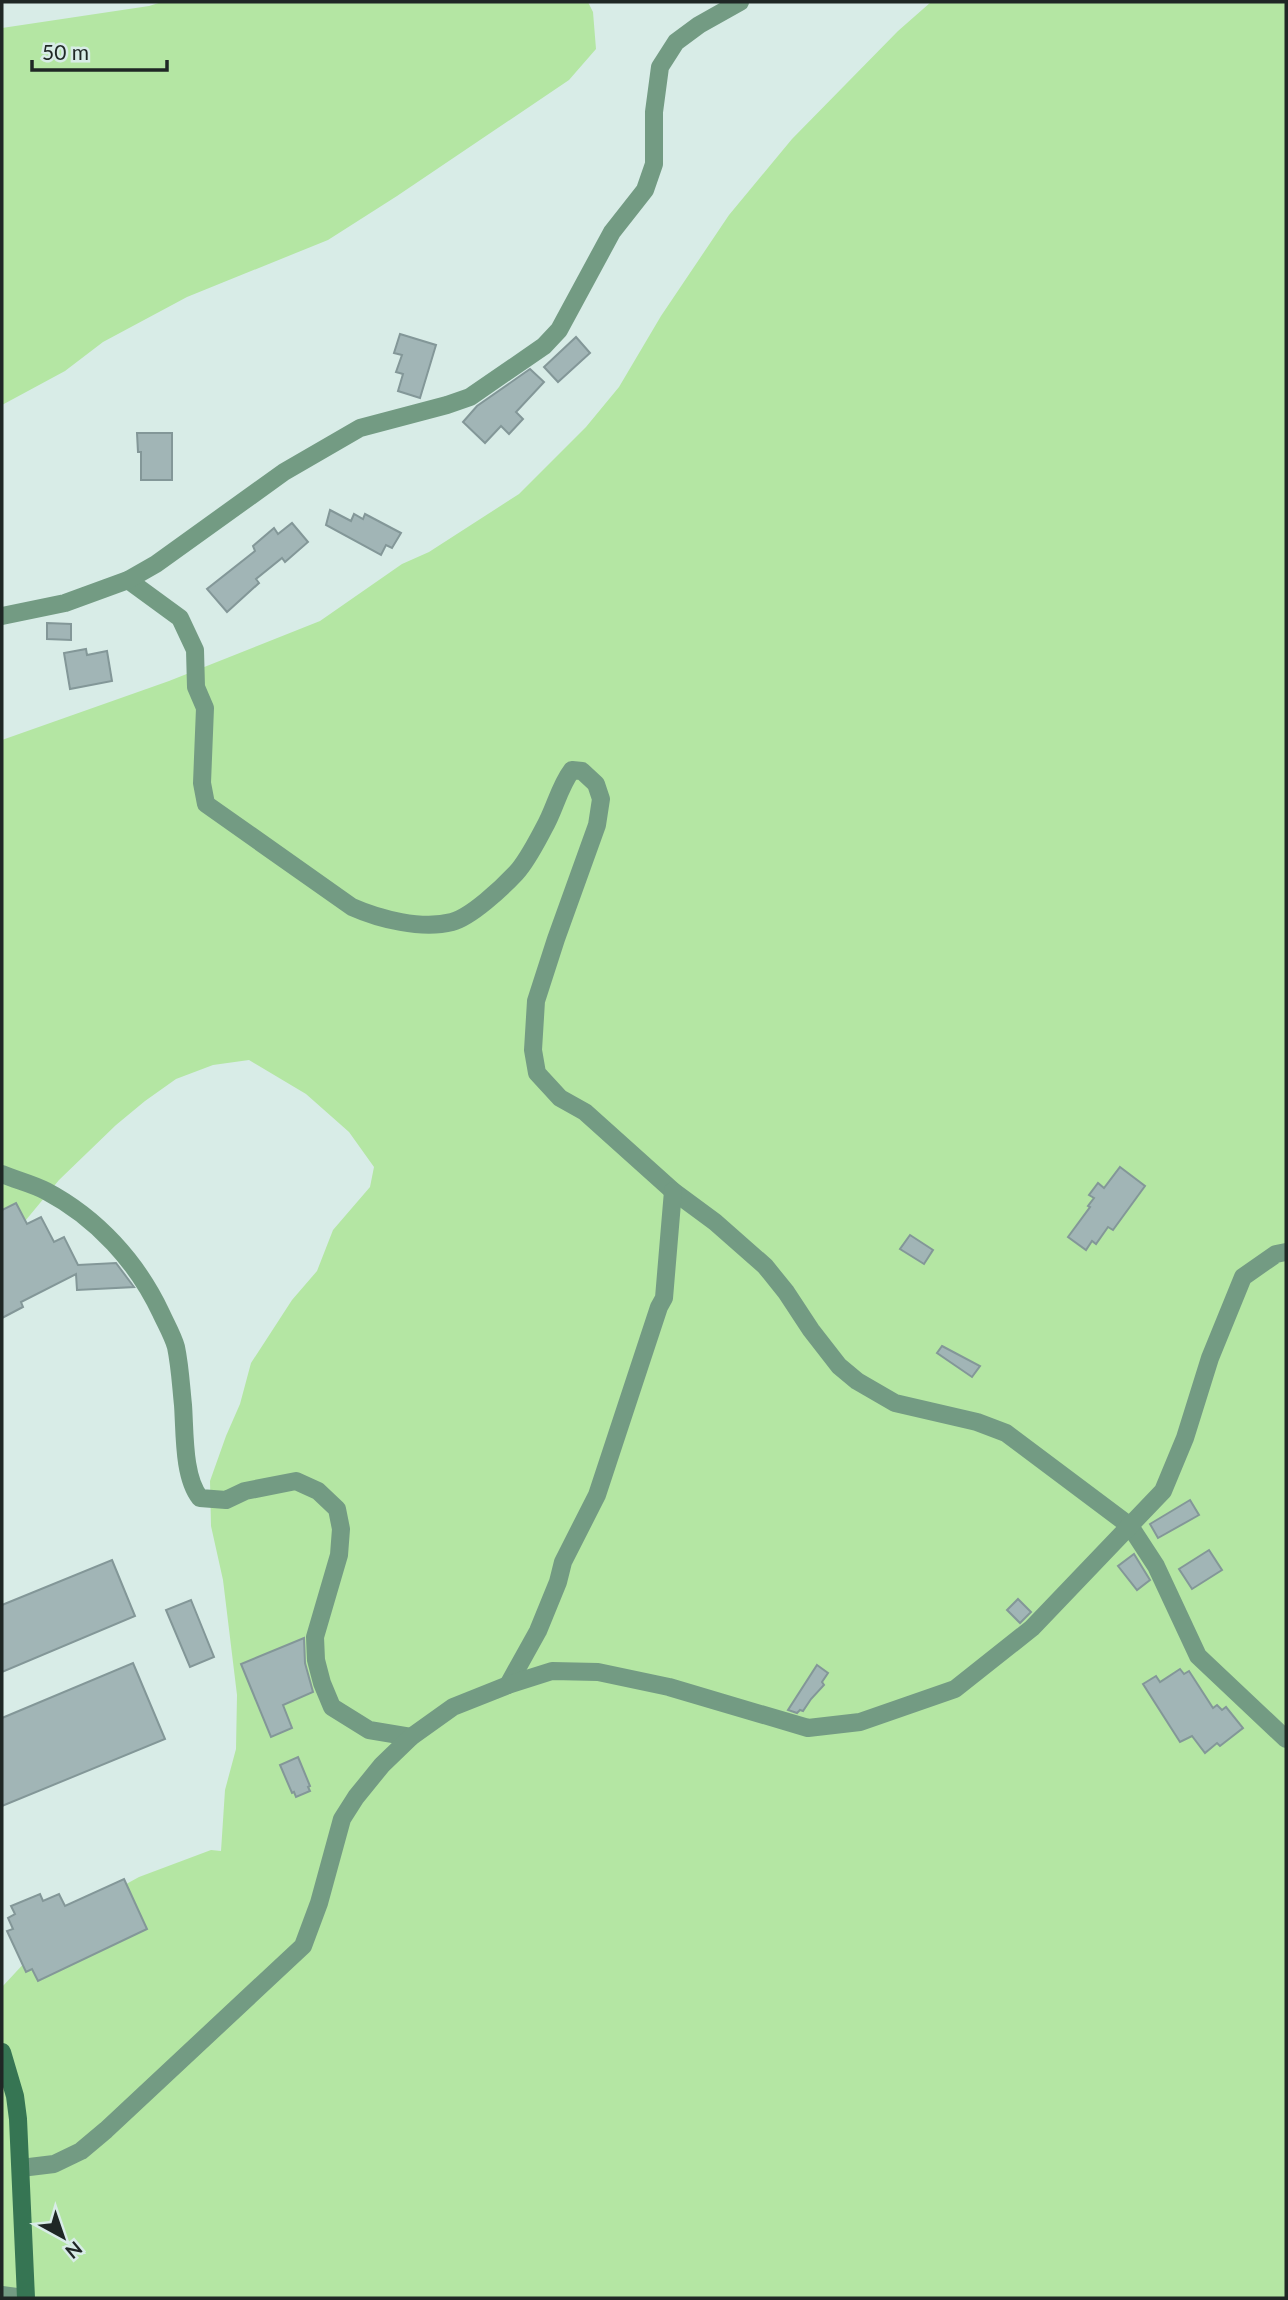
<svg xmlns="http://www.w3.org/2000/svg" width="1288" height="2300" font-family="Lato,sans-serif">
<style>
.green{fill:#b4e6a3}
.building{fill:#a1b5b6;stroke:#839798;stroke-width:2}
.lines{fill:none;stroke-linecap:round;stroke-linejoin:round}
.street{stroke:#739b83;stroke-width:18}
.secondary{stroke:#367553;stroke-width:18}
</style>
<rect width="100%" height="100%" fill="#d8ece7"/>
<g class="green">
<polygon points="162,2 588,2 593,12 596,49 569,80 397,196 328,240 187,297 103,342 65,371 2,405 2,28 149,6"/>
<polygon points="931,2 1286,2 1286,2298 2,2298 2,1987 68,1916 139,1877 211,1850 221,1851 225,1790 236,1749 237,1695 223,1580 211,1526 210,1481 226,1436 240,1404 251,1363 292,1300 317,1271 333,1230 370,1187 374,1167 349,1132 306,1094 249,1060 213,1065 176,1079 145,1101 116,1125 59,1180 2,1249 2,740 169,681 320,621 402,564 429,552 519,494 586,427 619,387 661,316 729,215 792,139 898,31"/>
</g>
<g class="building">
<polygon points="400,334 436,345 420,398 398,391 403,374 396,372 402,355 394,353"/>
<polygon points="576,337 590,353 558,382 544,367"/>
<polygon points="530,369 544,382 516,412 523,419 509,434 501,426 485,443 463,422 477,406"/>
<polygon points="137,433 172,433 172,480 141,480 141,452 138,452"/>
<polygon points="330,510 351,521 354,514 363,519 365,514 401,533 392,548 386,545 381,555 326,525"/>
<polygon points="292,523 308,542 285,562 282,558 256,579 259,583 227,612 207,589 255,551 253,546 274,528 278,534"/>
<polygon points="47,623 71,624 71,640 47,639"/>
<polygon points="86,649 87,655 107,651 112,681 70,689 64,653"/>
<polygon points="1120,1167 1145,1186 1113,1230 1108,1227 1096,1244 1092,1241 1086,1250 1068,1237 1090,1207 1088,1206 1094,1198 1089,1195 1098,1183 1104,1188"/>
<polygon points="16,1203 27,1224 41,1217 54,1242 64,1237 78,1265 116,1263 134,1287 77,1290 76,1274 21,1302 23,1307 2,1318 2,1210"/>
<polygon points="910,1235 933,1250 924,1264 900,1249"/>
<polygon points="942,1346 980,1366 972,1377 937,1353"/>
<polygon points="1190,1500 1199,1515 1158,1538 1150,1524"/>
<polygon points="1209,1550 1222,1570 1192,1589 1179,1569"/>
<polygon points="1134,1554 1150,1580 1137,1590 1118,1566"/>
<polygon points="112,1560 135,1616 2,1672 2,1605"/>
<polygon points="1018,1599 1031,1612 1020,1623 1007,1610"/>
<polygon points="191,1600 214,1657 190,1667 166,1610"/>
<polygon points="304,1638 305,1663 313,1692 283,1705 292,1728 271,1737 241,1664"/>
<polygon points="133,1663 165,1739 2,1806 2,1718"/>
<polygon points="817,1665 828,1673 822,1682 824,1685 811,1699 803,1711 800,1710 797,1713 788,1710"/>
<polygon points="1180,1669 1184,1674 1189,1671 1213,1708 1217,1705 1222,1710 1226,1707 1243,1728 1220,1746 1217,1743 1205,1753 1192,1736 1180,1742 1143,1684 1156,1676 1160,1682"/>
<polygon points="298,1757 310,1786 308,1787 310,1791 296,1797 294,1792 292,1793 280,1765"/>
<polygon points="124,1879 147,1929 38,1981 32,1969 26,1972 7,1931 13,1929 8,1918 15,1914 11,1906 40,1894 43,1901 59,1894 65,1906"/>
</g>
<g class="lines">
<g class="street">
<path d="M 128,580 L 180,618 L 195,650 L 196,687 L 205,708 L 202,783 L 206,804 L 352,907 C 379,919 422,930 452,922 C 471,917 502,888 516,873 C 527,861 536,843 544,828 C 555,809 559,787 572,770 L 582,771 L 596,784 L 601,799 L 597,825 L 556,939 L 536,1001 L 533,1050 L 537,1073 L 560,1098 L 585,1112 L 673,1191 L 715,1222 L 765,1266 L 786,1292 L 811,1330 L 839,1366 L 857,1381 L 895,1403 L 977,1422 L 1006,1433 L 1130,1526 L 1156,1566 L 1198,1656 L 1286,1739"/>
<polyline points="2,616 65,603 128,580 156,564 284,472 360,428 447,405 470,397 544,346 559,330 612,232 645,190 654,164 654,112 660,67 676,42 699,25 740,2"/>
<path d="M 2,1174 C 16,1180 33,1184 46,1191 C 97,1218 137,1262 161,1313 C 166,1324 173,1336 176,1347 C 180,1366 181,1386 183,1405 C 185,1432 183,1477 200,1498 L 226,1500 L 245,1491 L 296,1481 L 318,1491 L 337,1509 L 341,1529 L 339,1555 L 315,1637 L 316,1660 L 322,1683 L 332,1707 L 369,1730 L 411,1737"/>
<polyline points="508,1685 538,1631 558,1582 563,1562 597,1495 659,1307 664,1298 673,1191"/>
<polyline points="21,2168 54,2164 81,2151 106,2130 303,1946 319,1903 342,1819 356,1797 382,1765 411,1737 453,1707 508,1685 552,1671 598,1672 669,1687 808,1728 860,1722 955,1689 1032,1628 1163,1491 1185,1438 1210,1358 1243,1277 1276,1254 1286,1252"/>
<polyline points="2,2295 24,2298"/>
</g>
<polyline class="secondary" points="2,2052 15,2096 18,2119 26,2298"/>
</g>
<rect width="1288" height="2300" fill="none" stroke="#1f2725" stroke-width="7"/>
<g transform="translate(63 2237) rotate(140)" stroke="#d8ece7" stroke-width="5" paint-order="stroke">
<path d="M0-5L12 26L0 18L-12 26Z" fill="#1f2725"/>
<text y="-10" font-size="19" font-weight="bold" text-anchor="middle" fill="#1f2725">N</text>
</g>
<path d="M32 60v10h135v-10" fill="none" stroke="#1f2725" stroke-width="3.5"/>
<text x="42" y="60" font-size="21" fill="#1f2725" stroke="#d8ece7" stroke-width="5" paint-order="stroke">50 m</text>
</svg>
